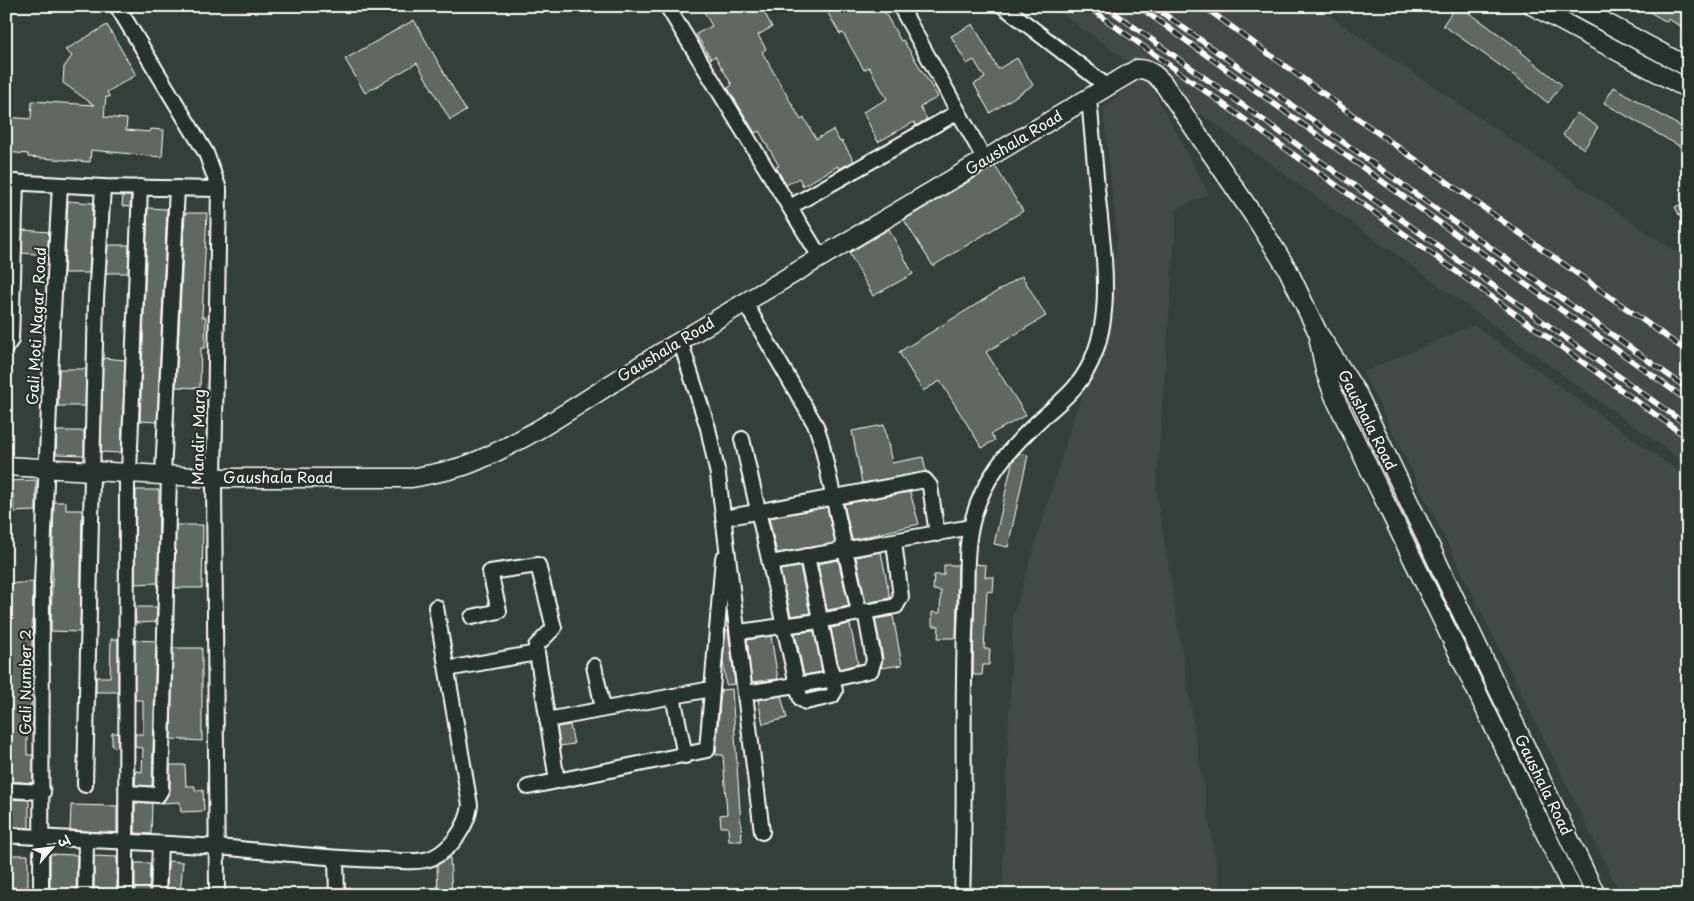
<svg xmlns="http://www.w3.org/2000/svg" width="1694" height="901" font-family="'Playpen Sans','Playpen Sans Deva',sans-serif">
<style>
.built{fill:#404c47}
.building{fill:#5f6964;stroke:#fff}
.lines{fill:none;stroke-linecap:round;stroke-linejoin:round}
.minor-casing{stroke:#fff;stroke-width:18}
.tertiary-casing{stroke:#fff;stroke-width:21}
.minor{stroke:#26332d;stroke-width:14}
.tertiary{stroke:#26332d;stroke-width:18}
.rail-casing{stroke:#fff;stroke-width:5.5}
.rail{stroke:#26332d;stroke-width:4;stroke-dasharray:11;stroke-linecap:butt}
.labels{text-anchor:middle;stroke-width:4.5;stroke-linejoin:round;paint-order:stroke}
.street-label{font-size:15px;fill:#fff;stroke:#26332d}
</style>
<rect width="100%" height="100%" fill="#333f3a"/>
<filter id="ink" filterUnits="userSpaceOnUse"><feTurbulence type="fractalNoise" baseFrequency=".02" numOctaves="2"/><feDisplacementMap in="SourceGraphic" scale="10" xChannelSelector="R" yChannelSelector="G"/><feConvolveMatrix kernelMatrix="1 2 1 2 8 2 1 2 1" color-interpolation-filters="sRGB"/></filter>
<g filter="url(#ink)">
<g class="built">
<polygon points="1051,6 1315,6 1688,260 1688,465"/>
<polygon points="1140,77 1151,86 1209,194 1177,209 1156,489 1221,895 1002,895 1013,616 1075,414 1104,336 1117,238 1103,108"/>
<polygon points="1474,325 1688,478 1688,895 1621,895 1363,372"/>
</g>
<g class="building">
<polygon points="701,6 718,6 721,11 729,6 761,6 772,27 758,35 766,49 762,52 801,120 804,118 816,139 833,130 840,142 842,141 854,161 839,169 838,166 803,186 799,178 786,185 776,167 779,166 759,131 755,133 728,88 732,85 715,56 711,59 696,34 712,26"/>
<polygon points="824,6 881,6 901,41 903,40 938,97 920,107 927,119 916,126 914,122 878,142 863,112 887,99 869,67 864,70 843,33 840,34"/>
<polygon points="1456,6 1460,6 1522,51 1521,52 1562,85 1548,103 1519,79 1443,25"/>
<polygon points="1639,6 1688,6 1688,30 1668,19 1667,22"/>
<polygon points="414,20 466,111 450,120 417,63 365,93 345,59"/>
<polygon points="973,24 998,69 1017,58 1033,85 990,113 974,84 985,78 974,60 967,64 951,36"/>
<polygon points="107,25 136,75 107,92 110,97 106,97 104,117 127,119 126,130 150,132 151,129 164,130 162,157 91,150 90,162 28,157 28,154 6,152 6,117 31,119 32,101 94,105 63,83 64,67 72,56 65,50"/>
<polygon points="1614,87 1688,131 1688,151 1604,103"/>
<polygon points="1577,113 1598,127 1584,149 1563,135"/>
<polygon points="995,166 1023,211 933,266 904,220"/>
<polygon points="123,196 131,196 130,207 122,206"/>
<polygon points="68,201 93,203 89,273 64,273"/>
<polygon points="1688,201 1688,232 1675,207"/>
<polygon points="148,208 167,209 157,422 140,421"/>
<polygon points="185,213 207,213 202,317 206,317 205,348 201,348 200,388 176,387"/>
<polygon points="889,229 913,274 873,296 849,253"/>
<polygon points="23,230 49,232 47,255 22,253"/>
<polygon points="108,245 129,245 128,273 106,273"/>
<polygon points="1022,276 1046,316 986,352 1026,415 991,434 995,440 982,448 940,381 923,391 899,352"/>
<polygon points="103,358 125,360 121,453 101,452"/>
<polygon points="59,369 86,369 85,406 58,406"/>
<polygon points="884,425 892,463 923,457 926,472 862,483 852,431"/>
<polygon points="57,431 84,431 84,455 56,454"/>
<polygon points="1019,453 1028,455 1008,547 994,544 1012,463"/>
<polygon points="36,480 36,511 14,512 13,494 8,494 7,481"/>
<polygon points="136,490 159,490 158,583 135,584"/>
<polygon points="910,492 919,524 852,540 844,504"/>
<polygon points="54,502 66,502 66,510 82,510 80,632 51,631"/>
<polygon points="827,507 835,543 777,553 769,518"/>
<polygon points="176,525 203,525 202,588 175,588"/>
<polygon points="881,552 890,598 866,603 856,557"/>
<polygon points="838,560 849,606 827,610 818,564"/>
<polygon points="975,564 986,565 985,577 994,577 993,592 987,591 984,649 990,649 989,665 983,665 982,675 973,675"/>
<polygon points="944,565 958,565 956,638 938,638 939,626 932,626 932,612 940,613 941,591 933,590 934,575 944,575"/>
<polygon points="800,567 810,613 791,616 780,570"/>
<polygon points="33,582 31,718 33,718 33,734 27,734 27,755 33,755 33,783 6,781 6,584"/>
<polygon points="135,607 157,607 156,622 136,623"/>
<polygon points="893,616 902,665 881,668 883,658 875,619"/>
<polygon points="850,624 858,664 839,669 831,628"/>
<polygon points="726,630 728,630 735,684 726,685 723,660"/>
<polygon points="814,631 822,672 804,675 795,633"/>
<polygon points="771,636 778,679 752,682 747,640"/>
<polygon points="111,639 118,639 118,692 96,692 96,677 110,677"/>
<polygon points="135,640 156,641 152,786 135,785 136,771 142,772 143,748 135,747 135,734 143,734 143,700 135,700"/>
<polygon points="173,648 202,648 202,741 171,739"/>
<polygon points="732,689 742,841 729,841 728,827 721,827 720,815 727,814 723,755 716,755 716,751 721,690"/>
<polygon points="781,696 787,718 763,724 758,700"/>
<polygon points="570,725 574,744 560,746 557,727"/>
<polygon points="112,733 118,733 118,747 112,746"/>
<polygon points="170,765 185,765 186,786 195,786 195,791 203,790 204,811 181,812 180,802 162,803 170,791"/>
<polygon points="6,799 29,800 29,828 6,826"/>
<polygon points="135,803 152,803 151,834 135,833"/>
<polygon points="71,805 117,806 117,833 70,830"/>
<polygon points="50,854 77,855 76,895 50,895"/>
<polygon points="6,855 28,855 28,887 6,888"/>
<polygon points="94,856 117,857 117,895 94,894"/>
<polygon points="450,857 452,895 438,895 437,865"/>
<polygon points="168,861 183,862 180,895 167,895"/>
<polygon points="135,863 150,863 149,895 135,895"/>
</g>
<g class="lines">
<g class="minor-casing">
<g id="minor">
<polyline points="117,6 206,153 219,189 214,478 217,895"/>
<polyline points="667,6 820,257"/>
<polyline points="900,6 985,160"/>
<polyline points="1003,6 1108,87"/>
<polyline points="6,182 103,187 219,189"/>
<polyline points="790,207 958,112"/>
<polyline points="745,303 816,426 821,441 859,612"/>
<polyline points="680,340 708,428 718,475 762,832"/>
<polyline points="6,347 11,340 16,182"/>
<polyline points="742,439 799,693 801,699 806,702 832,696 835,691 807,556"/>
<polyline points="129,473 140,187"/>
<polyline points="163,474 177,188"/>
<polyline points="724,518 925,480 930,486 937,534"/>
<polyline points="771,563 971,527"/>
<polyline points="472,617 499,611 490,572 538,565 554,628 536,646 557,781"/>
<polyline points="739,632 819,621 896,606 901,597 894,542"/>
<polyline points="594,666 603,708"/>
<polyline points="447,669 537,653"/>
<polyline points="746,693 834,679 871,670 874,660 865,611"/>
<polyline points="673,696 685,756"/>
<polyline points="547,720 711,689"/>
<polyline points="85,785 96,299 103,187"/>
<polyline points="528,787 707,750 723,558"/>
<polyline points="6,790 43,792"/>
<polyline points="127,793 158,795 161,790 169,475"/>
<path d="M 6,835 C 77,840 147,842 218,847 C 274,852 330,859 387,860 C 400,861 420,863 432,858 C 452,849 468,825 470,805 L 436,607"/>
<polyline points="336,859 337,895"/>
<polyline points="41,895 42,583 52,330 60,185"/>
<polyline points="85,895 86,840"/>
<polyline points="126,895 127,473"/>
<polyline points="158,895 160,844"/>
<path d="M 962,895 C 966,799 961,703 966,607 C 967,582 965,551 971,527 C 980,482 1008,449 1041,419 C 1052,409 1065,399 1075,387 C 1118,337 1104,259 1098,199 C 1095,166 1092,132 1089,98"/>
</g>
</g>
<g class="tertiary-casing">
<g id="tertiary">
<polyline points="1533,6 1688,89"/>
<polyline points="1575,6 1688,67"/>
<polyline points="1319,341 1325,371 1335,398 1575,895"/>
<path d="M 6,466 L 214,478 L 411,478 C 431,474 452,471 472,463 C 546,432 612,380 682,340 C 834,250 985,159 1137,69 C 1149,69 1155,74 1163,83 L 1258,222 L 1288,270 L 1318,333 L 1358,395 L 1596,895"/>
</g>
</g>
<use href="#minor" class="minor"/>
<use href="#tertiary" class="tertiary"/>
<g class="rail-casing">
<g id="rail">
<polyline points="1087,6 1688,438"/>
<polyline points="1105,6 1688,426"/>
<polyline points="1138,6 1688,401"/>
<polyline points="1153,6 1688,389"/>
<polyline points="1203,6 1361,121 1688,352"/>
</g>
</g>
<use href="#rail" class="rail"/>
</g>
</g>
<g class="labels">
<g class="street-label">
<text transform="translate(1014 143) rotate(-31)" y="5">Gaushala Road</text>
<text transform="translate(37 326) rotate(-87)" y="5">Gali Moti Nagar Road</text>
<text transform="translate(666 350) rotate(-31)" y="5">Gaushala Road</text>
<text transform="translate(1367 420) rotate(63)" y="5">Gaushala Road</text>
<text transform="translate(199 437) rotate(-89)" y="5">Mandir Marg</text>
<text x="278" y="483">Gaushala Road</text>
<text transform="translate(26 682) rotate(-90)" y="5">Gali Number 2</text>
<text transform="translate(1543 785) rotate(64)" y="5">Gaushala Road</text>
</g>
</g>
<rect width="1694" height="901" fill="none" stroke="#26332d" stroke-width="25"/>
<rect x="12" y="12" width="1669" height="876" fill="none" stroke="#fff" stroke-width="2" filter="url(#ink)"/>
<g transform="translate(52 848) rotate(62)" stroke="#26332d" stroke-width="4" paint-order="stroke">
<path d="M0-4L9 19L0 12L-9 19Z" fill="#ffffff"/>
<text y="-8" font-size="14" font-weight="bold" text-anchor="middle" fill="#ffffff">उ</text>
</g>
</svg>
